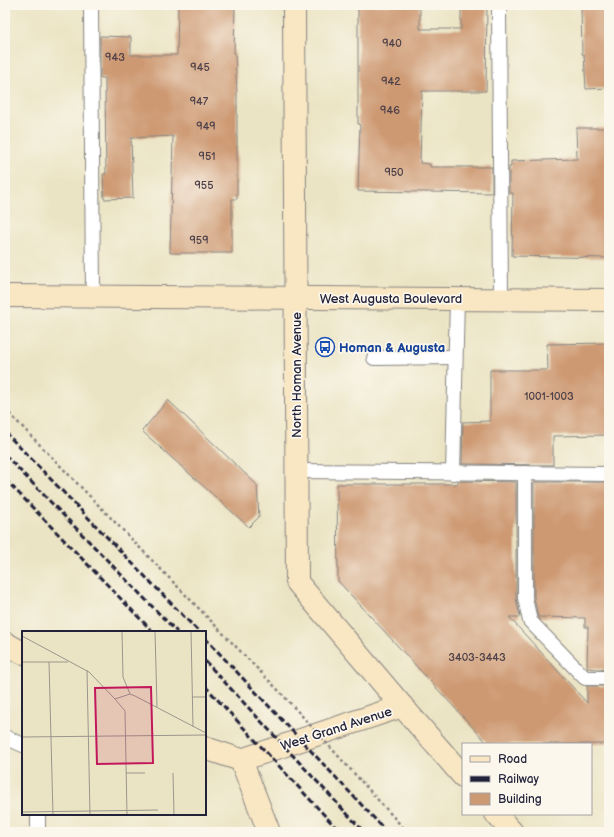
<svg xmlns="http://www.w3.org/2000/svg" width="614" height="837" font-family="'Balsamiq Sans',sans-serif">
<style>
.building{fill:#cd9972}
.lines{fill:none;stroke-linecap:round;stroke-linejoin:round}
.lane-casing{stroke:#868380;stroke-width:16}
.secondary-casing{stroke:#868380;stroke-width:24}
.path{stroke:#868380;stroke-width:2.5;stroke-dasharray:3 3;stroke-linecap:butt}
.lane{stroke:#fff;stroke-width:14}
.secondary{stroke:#f9e7c3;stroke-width:22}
.rail{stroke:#22223b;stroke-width:3;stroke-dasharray:6 3;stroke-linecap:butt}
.path-bridge{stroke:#868380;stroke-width:2.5;stroke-dasharray:3 3;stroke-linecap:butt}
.labels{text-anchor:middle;stroke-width:3.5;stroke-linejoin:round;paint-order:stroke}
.number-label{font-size:11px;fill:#4d4049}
.street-label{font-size:13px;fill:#22223b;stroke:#fbf7ec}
.transit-label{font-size:13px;font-weight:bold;fill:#164399;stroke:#fbf7ec;text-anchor:start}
.inset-road{fill:none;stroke:#9b968d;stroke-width:1}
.view{fill:#c2185b;fill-opacity:0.15;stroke:#c2185b;stroke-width:2}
.inset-edge{fill:none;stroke:#22223b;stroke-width:2}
</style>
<rect width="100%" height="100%" fill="#fbf7ec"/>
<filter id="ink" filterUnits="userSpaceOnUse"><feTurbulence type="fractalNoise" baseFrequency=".025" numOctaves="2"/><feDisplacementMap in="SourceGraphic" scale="8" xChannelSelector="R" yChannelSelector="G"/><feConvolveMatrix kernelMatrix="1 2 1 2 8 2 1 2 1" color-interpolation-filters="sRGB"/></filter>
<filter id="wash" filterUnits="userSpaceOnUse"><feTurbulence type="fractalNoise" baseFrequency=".012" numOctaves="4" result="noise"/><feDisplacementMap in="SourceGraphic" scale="16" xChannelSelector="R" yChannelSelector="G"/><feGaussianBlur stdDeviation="0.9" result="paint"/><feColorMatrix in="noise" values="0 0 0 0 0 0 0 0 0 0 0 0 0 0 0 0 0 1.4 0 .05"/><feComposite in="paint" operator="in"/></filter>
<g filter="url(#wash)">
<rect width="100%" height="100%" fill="#ebe4c4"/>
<g id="blocks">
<g class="building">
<polygon points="178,5 235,5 234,53 235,53 237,95 237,199 232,199 232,253 170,253 173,136 131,138 133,198 104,199 103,174 106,174 105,78 100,78 100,36 131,37 131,55 177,55"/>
<polygon points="358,5 420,5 420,29 461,29 461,5 487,5 486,91 422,91 420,163 430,164 430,167 492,167 492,193 358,191 360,124 358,124"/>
<polygon points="581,5 609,5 609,88 586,89 584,54 582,54"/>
<polygon points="576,128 609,128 609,258 512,256 513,193 509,193 509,167 511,167 511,161 577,159"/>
<polygon points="609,343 609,435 553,436 553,465 462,464 463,422 490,421 490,370 548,370 547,344"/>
<polygon points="168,400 257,485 259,517 249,527 142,431"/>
<polygon points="458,481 516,482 516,598 520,617 509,617 587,703 587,686 609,686 609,744 488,744 338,581 337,484 458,484"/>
<polygon points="534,482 609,482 609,670 587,668 588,627 585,627 585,618 538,617 534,597"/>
</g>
</g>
</g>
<g filter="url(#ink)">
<use href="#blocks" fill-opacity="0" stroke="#868380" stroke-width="1"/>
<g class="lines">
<g class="lane-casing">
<g id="lane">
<polyline points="91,5 93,296"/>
<polyline points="499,5 501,299"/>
<polyline points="374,358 455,357"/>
<polyline points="297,471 609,474"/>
<polyline points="453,473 457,298"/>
<polyline points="525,473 525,598 530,621 585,678 609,678"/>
<polyline points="5,737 23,745"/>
<polyline points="38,814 38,831"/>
</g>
</g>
<g class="secondary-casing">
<g id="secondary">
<polyline points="294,5 297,582 402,706 463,776"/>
<polyline points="5,296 609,300"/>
<polyline points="5,643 23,653"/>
<polyline points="205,748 241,760 402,706"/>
<polyline points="241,760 269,832"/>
<polyline points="496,814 512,832"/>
</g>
</g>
<g class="path">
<polyline points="5,409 281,693"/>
<polyline points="361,781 407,832"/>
</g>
<use href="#lane" class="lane"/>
<use href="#secondary" class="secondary"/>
<g class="rail">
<polyline points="5,432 199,632"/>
<polyline points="5,455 177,632"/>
<polyline points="5,479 153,632"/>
<polyline points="205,638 387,832"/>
<polyline points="205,661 364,832"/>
<polyline points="205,686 340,832"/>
</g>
<polyline class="path-bridge" points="281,693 361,781"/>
</g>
</g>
<defs>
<g id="bus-ring" transform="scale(1)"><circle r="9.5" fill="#fbf7ec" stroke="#1a4fb4" stroke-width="1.5"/><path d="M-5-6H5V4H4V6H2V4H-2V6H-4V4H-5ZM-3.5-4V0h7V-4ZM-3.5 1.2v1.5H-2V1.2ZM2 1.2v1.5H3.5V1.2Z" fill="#1a4fb4"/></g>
</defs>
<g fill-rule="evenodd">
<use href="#bus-ring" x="325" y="347"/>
</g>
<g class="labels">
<g class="number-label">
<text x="392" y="47">940</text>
<text x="115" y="61">943</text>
<text x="200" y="71">945</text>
<text x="391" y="85">942</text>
<text x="199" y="105">947</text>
<text x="390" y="114">946</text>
<text x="206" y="130">949</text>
<text x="207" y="160">951</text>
<text x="394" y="176">950</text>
<text x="204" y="189">955</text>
<text x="199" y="244">959</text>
<text x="549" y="400">1001-1003</text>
<text x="477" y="661">3403-3443</text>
</g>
<g class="street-label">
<text x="391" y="303">West Augusta Boulevard</text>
<text transform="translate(296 375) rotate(-90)" y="5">North Homan Avenue</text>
<text transform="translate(336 728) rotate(-18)" y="5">West Grand Avenue</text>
</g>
<g class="transit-label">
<text x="339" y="352">Homan &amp; Augusta</text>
</g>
</g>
<g transform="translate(22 631)">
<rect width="184" height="184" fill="#ebe4c4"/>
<path class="inset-road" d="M 100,0 L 101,46 L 108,63M 133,0 L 135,76M 169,0 L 171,96M 0,5 L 67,41 L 93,68 L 108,63 L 113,65 L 184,102M 0,31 L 46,31M 27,31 L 31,184M 65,39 L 68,184M 170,66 L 184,66M 93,68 L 103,80 L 105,184M 0,106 L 184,104M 104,142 L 123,142M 151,142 L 152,184M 0,181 L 136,179M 184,184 L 184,126"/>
<path class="view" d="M 129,56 L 131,132 L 75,133 L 73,57 Z"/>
<rect width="184" height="184" class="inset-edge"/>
</g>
<rect width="614" height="837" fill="none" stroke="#fbf7ec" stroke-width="20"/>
<rect x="462" y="743" width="130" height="72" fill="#fbf7ec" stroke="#a4a2a5"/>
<rect x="470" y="756" width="20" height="6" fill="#f9e7c3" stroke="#a4a2a5"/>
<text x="498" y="763" font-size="12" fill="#22223b">Road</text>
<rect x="470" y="776" width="20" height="6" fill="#22223b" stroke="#a4a2a5"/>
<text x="498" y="783" font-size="12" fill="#22223b">Railway</text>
<rect x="470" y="793" width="20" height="12" fill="#cd9972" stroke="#a4a2a5"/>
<text x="498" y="803" font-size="12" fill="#22223b">Building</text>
</svg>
